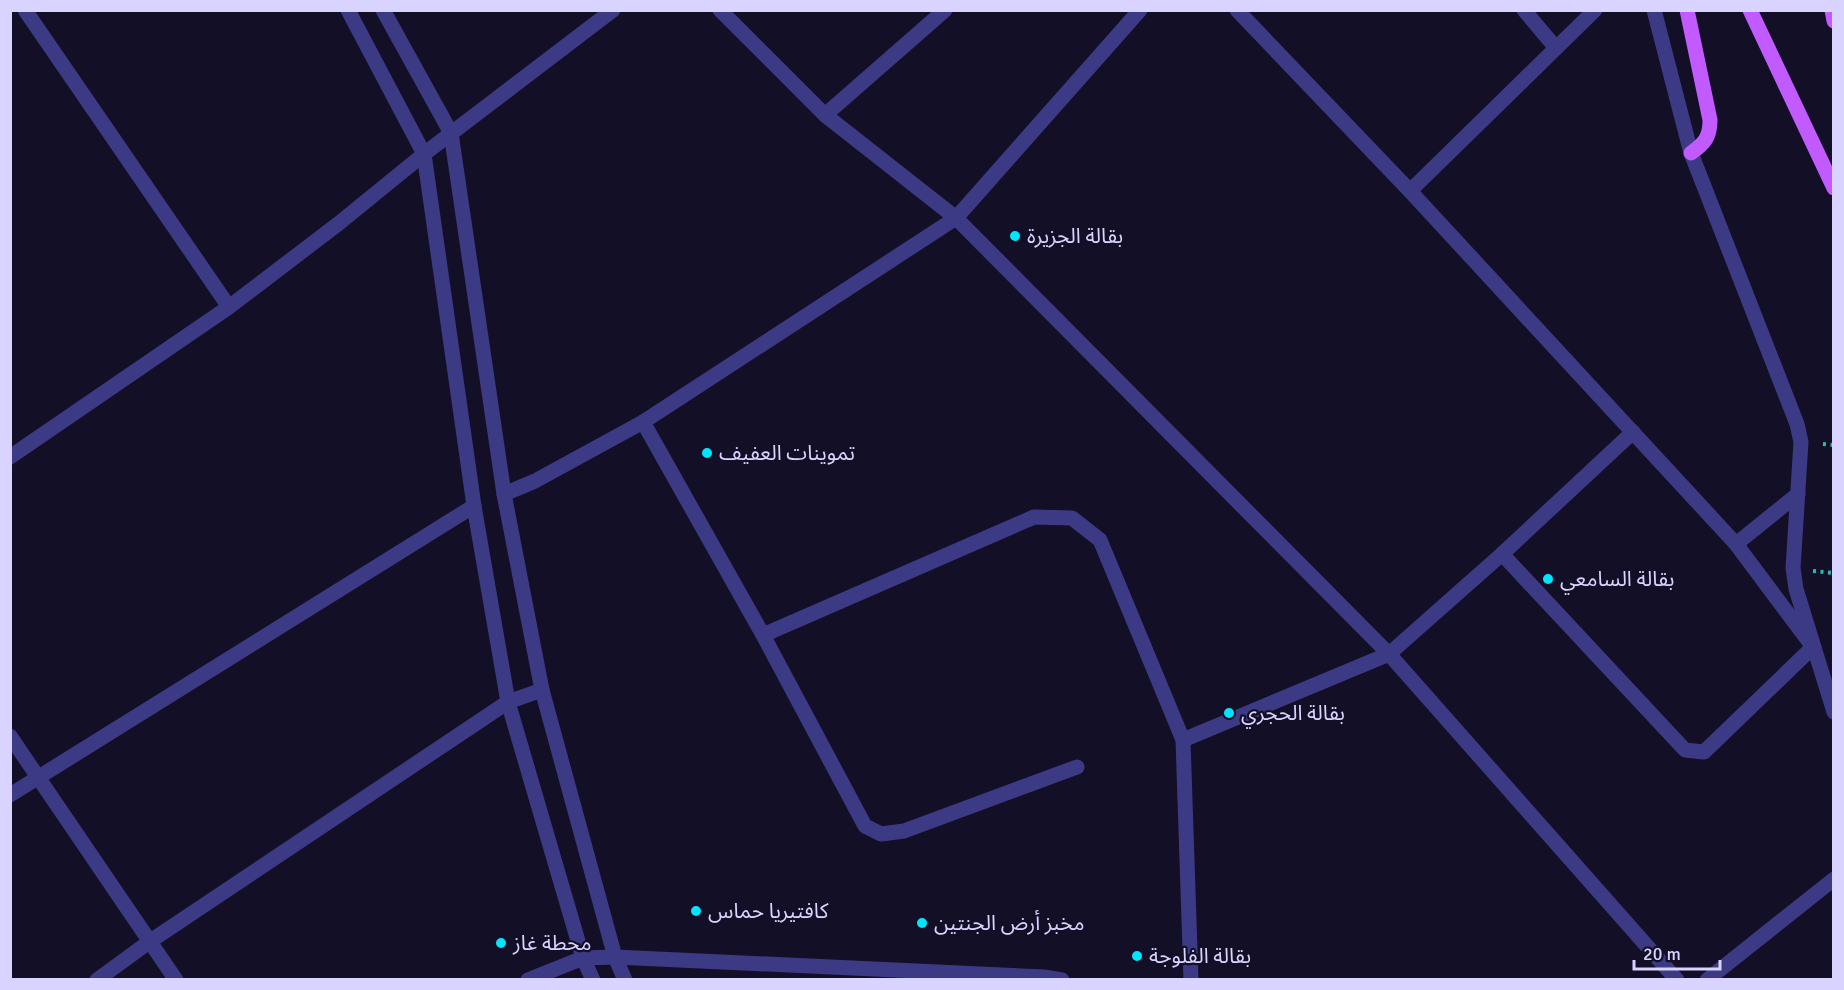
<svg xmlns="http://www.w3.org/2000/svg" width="1844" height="990" font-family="Signika,'Noto Sans Arabic',sans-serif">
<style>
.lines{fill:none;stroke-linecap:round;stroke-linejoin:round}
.path{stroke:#2fb8b0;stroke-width:4;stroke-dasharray:3 4.5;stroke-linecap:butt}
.minor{stroke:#3d3a85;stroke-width:15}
.major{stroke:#c25bff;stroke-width:15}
.poi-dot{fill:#00e5ff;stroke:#130f26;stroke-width:2}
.labels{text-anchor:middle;stroke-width:4.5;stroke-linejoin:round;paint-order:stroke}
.poi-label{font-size:21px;fill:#d9d4ff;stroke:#130f26;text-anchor:start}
</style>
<rect width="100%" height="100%" fill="#130f26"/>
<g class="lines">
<g class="path">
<polyline points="1823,444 1834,445"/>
<polyline points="1813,571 1834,573"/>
</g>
<g class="minor">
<polyline points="25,10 229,307"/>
<polyline points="348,10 424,154 474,506 508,702 583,958 593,980"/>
<polyline points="383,10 451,133 504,494 542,690 615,957 625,980"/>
<polyline points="720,10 825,115 956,218 1389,654 1677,980"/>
<polyline points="1237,10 1410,191 1736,544 1813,647 1704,752 1685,750 1502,554"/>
<polyline points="1524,10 1556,48"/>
<polyline points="1654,10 1691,153 1797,424 1801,442 1793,568 1796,589 1834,712"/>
<polyline points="825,115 945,10"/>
<polyline points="1410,191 1595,10"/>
<polyline points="643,422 763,635 865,826 881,834 904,831 1077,767"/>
<polyline points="10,457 229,307 338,224 424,154 613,10"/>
<polyline points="504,494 535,481 643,422 956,218 1140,10"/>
<polyline points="1736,544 1798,494"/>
<polyline points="763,635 1034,517 1072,518 1100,540 1183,740 1191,980"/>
<polyline points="10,736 176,980"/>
<polyline points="1183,740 1389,654 1502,554 1633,432"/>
<polyline points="10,795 474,506"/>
<polyline points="97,980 149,942 508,702 542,690"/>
<polyline points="528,980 583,958 615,957 1044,977 1062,980"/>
<polyline points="1707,980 1834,879"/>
</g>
<g class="major">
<path d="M 1687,10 L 1710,120 C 1710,137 1705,143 1691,153"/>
<polyline points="1750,10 1834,188"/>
<polyline points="1832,10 1834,21"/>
</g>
</g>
<g class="poi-dot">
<circle cx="1015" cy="236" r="6"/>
<circle cx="707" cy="453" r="6"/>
<circle cx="1548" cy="579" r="6"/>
<circle cx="1229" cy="713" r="6"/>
<circle cx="696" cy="911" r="6"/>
<circle cx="922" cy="923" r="6"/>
<circle cx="501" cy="943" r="6"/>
<circle cx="1137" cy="956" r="6"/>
</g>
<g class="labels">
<g class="poi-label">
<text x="1027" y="243">بقالة الجزيرة</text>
<text x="719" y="460">تموينات العفيف</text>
<text x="1560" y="586">بقالة السامعي</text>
<text x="1241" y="720">بقالة الحجري</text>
<text x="708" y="918">كافتيريا حماس</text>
<text x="934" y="930">مخبز أرض الجنتين</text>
<text x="513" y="950">محطة غاز</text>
<text x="1149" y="963">بقالة الفلوجة</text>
</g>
</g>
<rect width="1844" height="990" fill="none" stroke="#d9d4ff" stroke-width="24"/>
<path d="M1634 960v9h86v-9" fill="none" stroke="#d9d4ff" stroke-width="3"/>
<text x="1643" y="960" font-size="18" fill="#d9d4ff" stroke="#130f26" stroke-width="4.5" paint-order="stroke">20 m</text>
</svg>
